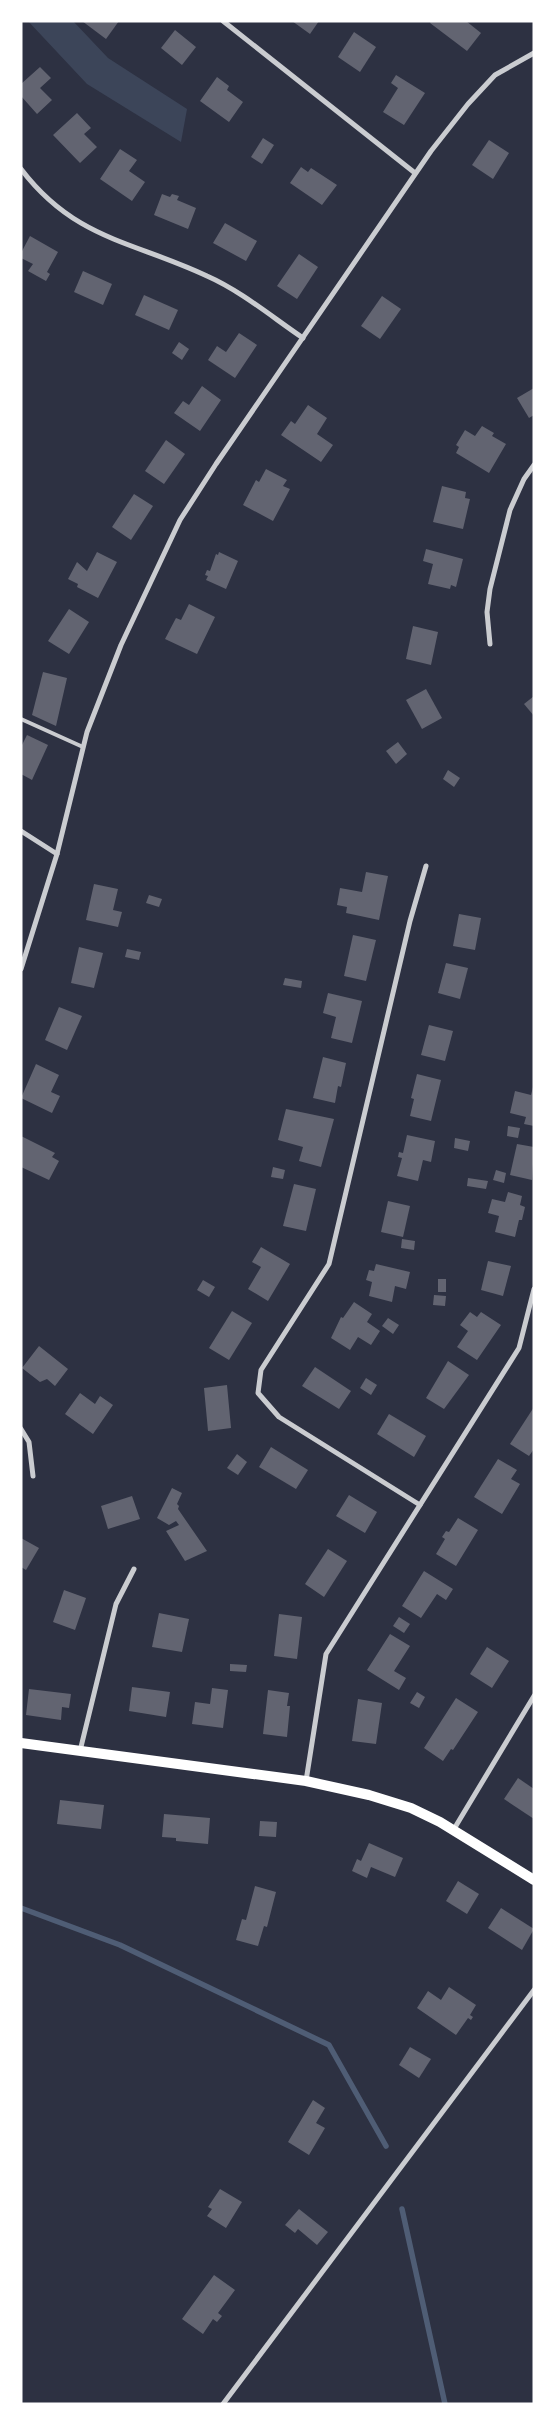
<svg xmlns="http://www.w3.org/2000/svg" width="555" height="2425" font-family="'Zilla Slab',serif">
<style>
.green{fill:#3c4559}
.lines{fill:none;stroke-linecap:round;stroke-linejoin:round}
.stream{stroke:#4f5d75;stroke-width:5.5}
.building{fill:#626471}
.service{stroke:#caccd0;stroke-width:4}
.minor{stroke:#caccd0;stroke-width:5}
.secondary{stroke:#fff;stroke-width:10}
</style>
<rect width="100%" height="100%" fill="#2d3142"/>
<polygon class="green" points="28,21 73,21 108,58 187,109 181,142 87,84"/>
<g class="lines">
<g class="stream">
<polyline points="21,1908 120,1945 329,2045 386,2146"/>
<polyline points="402,2209 445,2404"/>
</g>
</g>
<g class="building">
<polygon points="82,21 119,21 106,39"/>
<polygon points="292,21 319,21 310,34"/>
<polygon points="431,21 466,21 481,33 467,51 430,23"/>
<polygon points="175,30 196,47 182,65 161,48"/>
<polygon points="354,32 376,47 360,72 338,57"/>
<polygon points="40,67 51,78 40,88 52,100 37,114 21,96 21,84"/>
<polygon points="396,75 425,93 404,125 383,112 398,88 391,83"/>
<polygon points="217,77 229,86 227,90 243,102 229,122 200,101"/>
<polygon points="77,113 91,128 84,134 97,147 80,163 53,135"/>
<polygon points="263,138 274,145 262,164 251,157"/>
<polygon points="489,140 509,153 493,179 472,165"/>
<polygon points="120,149 137,160 129,171 145,182 132,201 100,179"/>
<polygon points="301,167 308,172 311,168 337,185 322,205 290,183"/>
<polygon points="162,194 170,197 172,194 179,196 177,200 196,208 188,229 154,215"/>
<polygon points="225,223 257,241 246,261 213,243"/>
<polygon points="30,236 58,252 47,272 50,274 46,281 28,271 33,264 21,258 21,253"/>
<polygon points="299,254 318,267 297,299 277,286"/>
<polygon points="83,271 112,284 103,305 74,292"/>
<polygon points="144,295 178,310 169,330 135,315"/>
<polygon points="382,296 401,309 380,339 361,326"/>
<polygon points="239,333 257,345 235,378 208,360 217,346 226,352"/>
<polygon points="179,342 189,349 182,360 172,353"/>
<polygon points="202,386 221,400 200,431 174,413 183,401 189,405"/>
<polygon points="534,388 534,415 529,418 517,398"/>
<polygon points="308,405 327,418 317,434 333,445 321,462 281,435 291,421 295,424"/>
<polygon points="482,426 494,433 492,436 506,444 489,473 456,453 459,447 456,445 465,430 475,436"/>
<polygon points="166,440 185,454 164,484 145,471"/>
<polygon points="266,469 287,480 283,486 290,489 273,521 243,505 256,480 259,482"/>
<polygon points="442,486 466,492 465,498 470,499 463,529 433,522"/>
<polygon points="134,494 153,506 131,540 112,527"/>
<polygon points="426,549 463,559 456,587 451,585 450,589 428,584 433,564 423,561"/>
<polygon points="97,552 117,562 98,598 77,587 78,584 68,579 77,562 87,571"/>
<polygon points="219,552 238,561 226,589 206,580 208,576 205,575 207,570 210,571 216,554 218,555"/>
<polygon points="189,604 215,617 197,654 165,639 176,618 181,620"/>
<polygon points="69,609 89,622 69,654 48,641"/>
<polygon points="413,626 438,632 431,665 406,659"/>
<polygon points="43,672 67,678 56,726 32,715"/>
<polygon points="426,689 442,718 422,729 406,700"/>
<polygon points="534,696 534,716 524,704"/>
<polygon points="27,735 48,745 32,780 21,774 21,747"/>
<polygon points="398,742 407,754 396,764 386,751"/>
<polygon points="448,770 460,778 454,787 443,779"/>
<polygon points="366,872 388,876 379,920 346,913 347,907 337,905 340,888 362,892"/>
<polygon points="94,884 118,889 113,910 122,912 118,927 86,920"/>
<polygon points="149,895 162,899 159,907 146,903"/>
<polygon points="459,914 481,918 475,950 453,946"/>
<polygon points="353,935 376,940 366,981 344,976"/>
<polygon points="79,947 103,953 94,988 71,983"/>
<polygon points="127,949 141,952 139,960 125,957"/>
<polygon points="446,963 468,968 460,999 438,993"/>
<polygon points="285,978 302,981 301,988 283,985"/>
<polygon points="328,993 362,1001 352,1043 331,1038 336,1017 323,1013"/>
<polygon points="59,1007 82,1016 67,1050 45,1040"/>
<polygon points="429,1025 453,1031 445,1061 421,1055"/>
<polygon points="323,1057 346,1063 341,1087 338,1086 335,1103 313,1098"/>
<polygon points="36,1064 59,1075 51,1092 60,1096 52,1113 21,1098"/>
<polygon points="417,1074 441,1080 431,1121 410,1116 414,1099 411,1098"/>
<polygon points="533,1087 534,1087 534,1126 524,1124 526,1117 510,1113 515,1091 531,1095"/>
<polygon points="286,1109 334,1119 321,1167 299,1161 303,1147 278,1140"/>
<polygon points="508,1126 520,1128 518,1138 507,1136"/>
<polygon points="407,1135 435,1141 431,1162 423,1160 418,1181 397,1176 402,1158 398,1157 399,1152 403,1153"/>
<polygon points="21,1136 55,1153 52,1157 59,1161 49,1180 21,1167"/>
<polygon points="455,1138 470,1141 468,1151 454,1148"/>
<polygon points="517,1144 534,1147 532,1180 510,1175"/>
<polygon points="273,1167 285,1170 283,1179 271,1177"/>
<polygon points="496,1170 506,1173 504,1183 493,1180"/>
<polygon points="468,1178 488,1181 486,1189 467,1186"/>
<polygon points="294,1184 316,1189 306,1231 283,1226"/>
<polygon points="508,1192 522,1196 520,1205 525,1207 522,1220 519,1220 515,1237 495,1232 499,1216 488,1213 492,1199 505,1202"/>
<polygon points="388,1201 410,1206 403,1237 381,1232"/>
<polygon points="402,1239 415,1241 414,1250 401,1248"/>
<polygon points="261,1247 290,1264 268,1301 248,1289 261,1267 252,1262"/>
<polygon points="488,1261 511,1266 503,1296 481,1290"/>
<polygon points="376,1264 410,1272 406,1289 395,1286 392,1302 369,1296 372,1282 366,1280 369,1270 374,1271"/>
<rect x="438" y="1279" width="8" height="13"/>
<polygon points="203,1280 215,1287 209,1297 197,1290"/>
<polygon points="434,1295 446,1296 445,1306 433,1305"/>
<polygon points="354,1302 372,1314 367,1322 380,1331 371,1345 358,1337 350,1350 331,1338 341,1317 343,1318"/>
<polygon points="232,1311 252,1323 229,1360 209,1348"/>
<polygon points="470,1312 477,1317 481,1312 501,1325 477,1360 457,1347 468,1331 460,1325"/>
<polygon points="388,1318 399,1325 393,1334 382,1326"/>
<polygon points="39,1346 68,1369 55,1386 47,1379 40,1382 22,1368"/>
<polygon points="448,1361 469,1375 444,1409 426,1398"/>
<polygon points="315,1367 351,1391 339,1409 302,1386"/>
<polygon points="366,1378 377,1385 371,1395 360,1388"/>
<polygon points="227,1385 231,1428 208,1431 204,1388"/>
<polygon points="80,1393 95,1404 100,1396 113,1405 93,1434 65,1414"/>
<polygon points="534,1407 534,1449 529,1456 510,1444"/>
<polygon points="389,1414 426,1436 414,1457 377,1434"/>
<polygon points="271,1447 308,1470 296,1489 259,1467"/>
<polygon points="237,1454 247,1462 238,1475 227,1468"/>
<polygon points="498,1459 517,1470 511,1479 520,1484 502,1514 474,1497"/>
<polygon points="172,1488 182,1493 177,1504 179,1506 178,1509 207,1551 185,1561 166,1531 179,1525 176,1521 169,1525 157,1518"/>
<polygon points="349,1495 377,1512 365,1533 336,1516"/>
<polygon points="132,1496 140,1519 108,1529 101,1506"/>
<polygon points="458,1518 478,1530 456,1566 436,1554 445,1539 442,1537 446,1531 449,1532"/>
<polygon points="21,1538 39,1548 26,1570 21,1567"/>
<polygon points="328,1549 347,1561 324,1597 305,1584"/>
<polygon points="424,1571 453,1589 446,1600 437,1594 421,1618 402,1606"/>
<polygon points="64,1590 86,1598 75,1630 53,1622"/>
<polygon points="159,1613 189,1619 182,1652 152,1647"/>
<polygon points="279,1614 302,1617 297,1659 274,1656"/>
<polygon points="399,1617 410,1624 404,1633 393,1626"/>
<polygon points="390,1634 410,1646 394,1671 406,1678 399,1690 367,1670"/>
<polygon points="487,1647 509,1661 492,1688 470,1674"/>
<polygon points="230,1664 247,1665 246,1672 230,1671"/>
<polygon points="132,1687 170,1692 166,1717 129,1711"/>
<polygon points="212,1688 228,1690 223,1728 192,1724 195,1702 210,1704"/>
<polygon points="29,1689 71,1694 69,1708 62,1707 61,1720 26,1715"/>
<polygon points="268,1690 289,1693 287,1706 290,1706 287,1737 263,1734"/>
<polygon points="417,1692 425,1697 419,1708 410,1703"/>
<polygon points="456,1698 478,1712 453,1750 451,1749 443,1761 424,1748"/>
<polygon points="358,1699 382,1703 376,1744 352,1741"/>
<polygon points="518,1778 534,1789 534,1819 504,1799"/>
<polygon points="60,1800 104,1805 101,1829 57,1824"/>
<polygon points="164,1814 210,1818 208,1844 176,1841 176,1838 162,1837"/>
<polygon points="260,1821 277,1822 276,1837 259,1836"/>
<polygon points="369,1843 403,1858 395,1877 371,1867 367,1878 352,1871 357,1859 361,1861"/>
<polygon points="458,1881 479,1894 467,1914 446,1901"/>
<polygon points="255,1886 276,1892 267,1927 264,1926 258,1946 236,1940 242,1919 246,1920"/>
<polygon points="501,1908 534,1929 522,1950 488,1928"/>
<polygon points="449,1987 476,2005 470,2015 473,2017 471,2020 468,2018 456,2035 417,2008 428,1991 441,2000"/>
<polygon points="410,2047 431,2059 419,2078 399,2065"/>
<polygon points="313,2100 325,2108 316,2123 325,2128 309,2155 288,2142"/>
<polygon points="220,2189 242,2202 226,2228 207,2216 212,2209 208,2207"/>
<polygon points="299,2209 328,2232 317,2245 298,2229 295,2233 285,2225"/>
<polygon points="214,2275 235,2290 218,2313 222,2316 217,2322 213,2319 203,2334 182,2319"/>
</g>
<g class="lines">
<polyline class="service" points="21,719 83,747"/>
<g class="minor">
<polyline points="223,21 415,173"/>
<path d="M 21,169 C 75,240 133,241 207,276 C 241,291 272,317 303,338"/>
<polyline points="490,644 487,612 490,589 510,510 524,479 534,465"/>
<polyline points="21,831 57,854"/>
<polyline points="21,969 57,854 87,732 121,645 180,520 216,464 431,151 468,104 495,75 534,53"/>
<polyline points="21,1429 29,1442 33,1476"/>
<polyline points="420,1505 279,1417 258,1393 261,1370 329,1264 410,921 426,866"/>
<polyline points="80,1751 116,1604 134,1569"/>
<polyline points="306,1781 326,1654 519,1348 534,1289"/>
<polyline points="454,1829 534,1696"/>
<polyline points="223,2404 534,1990"/>
</g>
<polyline class="secondary" points="21,1743 306,1781 369,1795 411,1808 440,1822 534,1880"/>
</g>
<rect width="555" height="2425" fill="none" stroke="#ffffff" stroke-width="45"/>
</svg>
